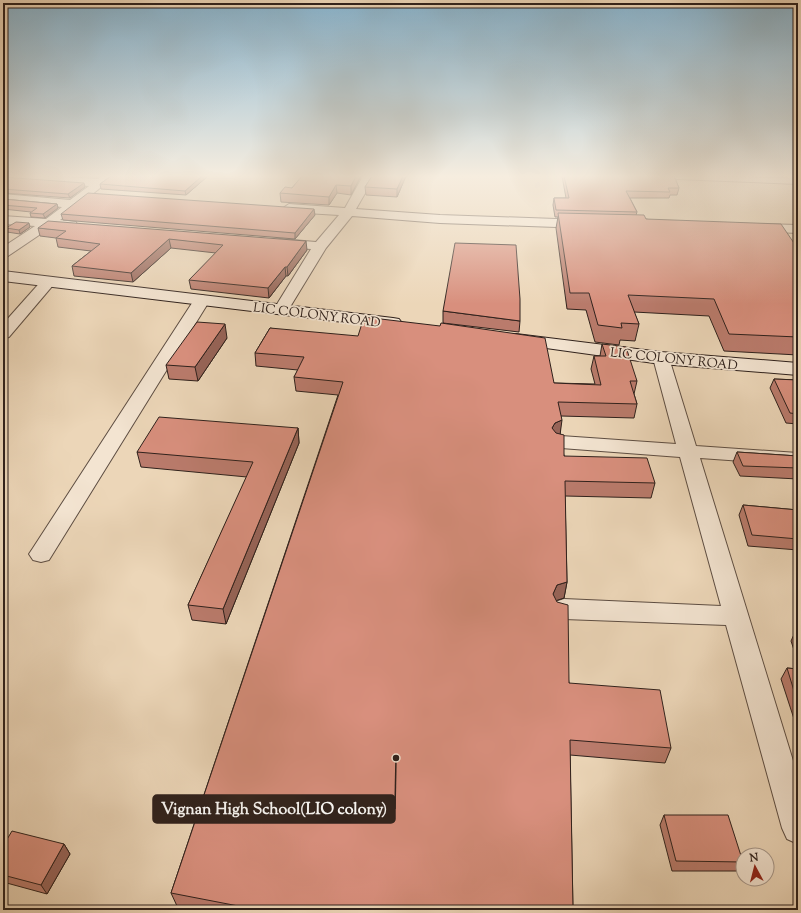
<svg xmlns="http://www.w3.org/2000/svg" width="801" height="913" font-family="'Sorts Mill Goudy',serif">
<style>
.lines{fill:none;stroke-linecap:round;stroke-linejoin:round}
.minor-casing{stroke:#5e4e43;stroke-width:2}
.tertiary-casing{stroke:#5e4e43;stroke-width:2}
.secondary-casing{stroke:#2f211c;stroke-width:2}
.minor{fill:#f3e4d1;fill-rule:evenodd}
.tertiary{fill:#f3e4d1;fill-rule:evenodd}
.secondary{fill:#f3e4d1;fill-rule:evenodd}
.wall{fill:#ba7b6c;stroke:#2f211c}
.shaded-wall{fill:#976458;stroke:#2f211c}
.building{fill:#d88f7d;stroke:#2f211c}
.labels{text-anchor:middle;stroke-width:3.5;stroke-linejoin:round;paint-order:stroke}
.far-street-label{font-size:13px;fill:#2f211c;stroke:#f3e4d1}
.leader{fill:none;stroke:#2f211c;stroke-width:1.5}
.callout-dot{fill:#2f211c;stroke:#f3e4d1;stroke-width:1.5}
.callout{fill:#2f211c;stroke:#2f211c;stroke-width:1.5}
.callout-label{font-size:16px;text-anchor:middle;font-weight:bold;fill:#fff}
</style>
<rect width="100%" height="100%" fill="#ecd6b8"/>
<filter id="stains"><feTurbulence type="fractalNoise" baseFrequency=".005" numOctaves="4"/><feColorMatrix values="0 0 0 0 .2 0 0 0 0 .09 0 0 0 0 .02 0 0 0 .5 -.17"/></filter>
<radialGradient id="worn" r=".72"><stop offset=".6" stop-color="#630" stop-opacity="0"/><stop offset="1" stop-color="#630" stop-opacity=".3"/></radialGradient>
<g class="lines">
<g class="minor-casing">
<g id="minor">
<polygon points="3,176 45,176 98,179 102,176 115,176 60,220 76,222 77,225 76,228 51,227 8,256 3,257 3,247 35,226 3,224 3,216 46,219 62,207 3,202 3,194 70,200 89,186 3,180"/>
<polygon points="363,176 375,176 356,209 440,215 584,220 590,224 584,228 440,223 352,216 326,248 287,312 277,312 274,309 311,249 280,247 275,246 273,243 275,240 280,239 316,242 339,215 289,212 283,208 289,204 345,208"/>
<polygon points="671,176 798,178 798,184 676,179"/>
<polygon points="758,224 798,225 798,233 753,231 752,228 753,225"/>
<polygon points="49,277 54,278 56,281 54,284 9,337 3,339 3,324 44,278"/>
<polygon points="202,295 207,297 210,300 49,560 41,562 33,560 29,554 33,548 194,300 197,297"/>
<polygon points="661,353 667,354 669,358 696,446 798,453 798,465 700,458 798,777 798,844 787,839 782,828 726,625 564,619 555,616 552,609 555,602 564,599 721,606 680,457 561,448 554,446 551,442 554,438 561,436 676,444 653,358 655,354"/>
</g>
</g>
<g class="tertiary-casing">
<polygon id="tertiary" points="787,176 798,176 798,185 794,184"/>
</g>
<g class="secondary-casing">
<g id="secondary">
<polygon points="3,271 393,318 399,319 402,323 399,327 393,328 3,281"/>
<polygon points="516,334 661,352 798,363 798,375 661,364 510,343 507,339 510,335"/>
</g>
</g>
<use href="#minor" class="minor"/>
<use href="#tertiary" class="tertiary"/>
<use href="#secondary" class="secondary"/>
</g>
<g class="wall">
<polygon points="75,176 99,176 98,177"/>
<polygon points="111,176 208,176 186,195 101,189 100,184"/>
<polygon points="302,176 361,176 351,195 337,193 329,205 281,202 280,193 292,188"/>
<polygon points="372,176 406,176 397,197 366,195 365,187"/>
<polygon points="562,176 674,176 679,188 677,195 670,195 669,198 630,198 637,212 636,215 646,219 798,249 798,355 724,351 709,316 634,312 639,324 635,341 620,340 619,345 595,342 586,310 567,309 556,228 558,217 555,217 553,205 554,198 566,198"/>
<polygon points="3,177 85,187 70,198 3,193"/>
<polygon points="3,199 57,204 58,208 45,218 31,217 30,213 31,212 3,209"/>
<polygon points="61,214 315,215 295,239 63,220"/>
<polygon points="30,227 20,234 7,232 6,228"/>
<polygon points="38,228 307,250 288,276 286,276 269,298 191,289 189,280 216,253 171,248 133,282 74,276 72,266 91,251 58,247 56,238 40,236"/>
<polygon points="443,311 520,321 519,332 443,323"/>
<polygon points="270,328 554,383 595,384 591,369 594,356 600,356 602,344 637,381 634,394 637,404 634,418 561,416 560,434 564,456 655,483 651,498 565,496 567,582 564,598 556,600 569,683 671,748 665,763 570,755 573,910 196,910 177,906 171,893 338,395 296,391 294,377 298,370 256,366 255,353"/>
<polygon points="227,338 198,381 169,379 166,365"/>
<polygon points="774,379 798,380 798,424 786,423 770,388"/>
<polygon points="298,428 299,443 226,624 192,620 188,605 247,477 141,467 137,452"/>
<polygon points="737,452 798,456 798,479 740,476 733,462"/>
<polygon points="743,505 798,510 798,550 748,546 739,515"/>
<polygon points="796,630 798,630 798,662 791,641"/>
<polygon points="787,668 798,669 798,723 795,722 781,679"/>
<polygon points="664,815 743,862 737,871 672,871 660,825"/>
<polygon points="64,844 70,854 47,894 3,882 3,846"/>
</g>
<g class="shaded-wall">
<polygon points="202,176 208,176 186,195 185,191"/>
<polygon points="356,176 361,176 351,195 351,186"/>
<polygon points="403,176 406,176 397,197 397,189"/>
<polygon points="84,183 85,187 70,198 68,194"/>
<polygon points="336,185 337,193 329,205 329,197"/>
<polygon points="57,204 58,208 45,218 43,214"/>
<polygon points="314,209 315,215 295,239 295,233"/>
<polygon points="29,223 30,227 20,234 19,230"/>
<polygon points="169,239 171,248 133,282 131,273"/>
<polygon points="306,241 307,250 288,276 287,267"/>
<polygon points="285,267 286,276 269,298 268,288"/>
<polygon points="225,324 227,338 198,381 195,367"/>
<polygon points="562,420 560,435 553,437 552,428 555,423"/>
<polygon points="298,428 299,443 226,624 223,609"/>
<polygon points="567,582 564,598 555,601 553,594 557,585"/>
<polygon points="3,605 5,609 3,612"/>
<polygon points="64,844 70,854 47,894 41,885"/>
</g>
<g class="building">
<polygon points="111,176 202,176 185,191 100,184"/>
<polygon points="302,176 356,176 351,186 336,185 329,197 280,193 285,187 292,188"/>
<polygon points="372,176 403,176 397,189 365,187"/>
<polygon points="564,176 674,176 679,188 668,188 670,192 626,191 637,212 556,210 554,198 569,198"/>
<polygon points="3,177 84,183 68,194 3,189"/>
<polygon points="88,193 314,209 295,233 61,214"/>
<polygon points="3,199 57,204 43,214 30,213 37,208 3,205"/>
<polygon points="558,213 644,215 646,219 781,224 798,249 798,337 729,334 714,299 628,295 639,324 621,323 622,328 598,325 589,293 570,293"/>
<polygon points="48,221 306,241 287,267 285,267 268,288 189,280 223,245 169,239 131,273 72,266 100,244 56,238 66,231 38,228"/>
<polygon points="16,222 29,223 19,230 6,228"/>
<polygon points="455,243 516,245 520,299 520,321 443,311"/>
<polygon points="364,317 440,326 441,323 545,338 554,383 601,385 594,356 606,356 602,344 626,347 637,381 630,381 637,404 558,402 562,420 555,423 552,428 556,433 564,435 564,456 647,458 655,483 565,481 567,582 557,585 553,594 557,602 568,605 569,683 660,690 671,748 570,740 573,910 259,910 171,893 343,382 294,377 304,357 255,353 270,328 358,336"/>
<polygon points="197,322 225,324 195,367 166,365"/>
<polygon points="774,379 798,380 798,414 790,413"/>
<polygon points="159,417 298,428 223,609 188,605 253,462 137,452"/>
<polygon points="737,452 798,456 798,468 743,466"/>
<polygon points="743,505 798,510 798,539 752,535"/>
<polygon points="787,668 798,669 798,704"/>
<polygon points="664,815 728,815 743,862 676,861"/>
<polygon points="12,831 64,844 41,885 3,875 3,846"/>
</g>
<linearGradient id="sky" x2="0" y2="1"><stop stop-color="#88b6d2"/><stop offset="0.58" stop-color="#f6eddf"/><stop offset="1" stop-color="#f6eddf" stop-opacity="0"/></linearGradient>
<rect width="801" height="304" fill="url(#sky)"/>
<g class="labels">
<g class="far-street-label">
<text transform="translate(317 314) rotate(7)" y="5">LIC COLONY ROAD</text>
<text transform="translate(674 358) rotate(6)" y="5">LIC COLONY ROAD</text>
</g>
</g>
<path class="leader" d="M396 758L395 809"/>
<circle class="callout-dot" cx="396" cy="758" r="4"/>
<rect class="callout" x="153" y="795" width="242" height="28" rx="4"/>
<g class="callout-label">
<text x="274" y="814">Vignan High School(LIO colony)</text>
</g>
<rect width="801" height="913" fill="none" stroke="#ecd6b8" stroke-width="16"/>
<rect x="4" y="4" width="793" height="905" fill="none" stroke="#2f211c" stroke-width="2"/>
<rect x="8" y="8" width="785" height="897" fill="none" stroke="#2f211c"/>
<g transform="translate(755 867) rotate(353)"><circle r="19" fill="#f3e4d1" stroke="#a59689"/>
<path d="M0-3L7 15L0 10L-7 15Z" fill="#8f2418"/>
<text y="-6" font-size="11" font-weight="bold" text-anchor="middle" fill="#2f211c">N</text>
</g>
<rect width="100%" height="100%" filter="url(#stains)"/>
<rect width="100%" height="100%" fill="url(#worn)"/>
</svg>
